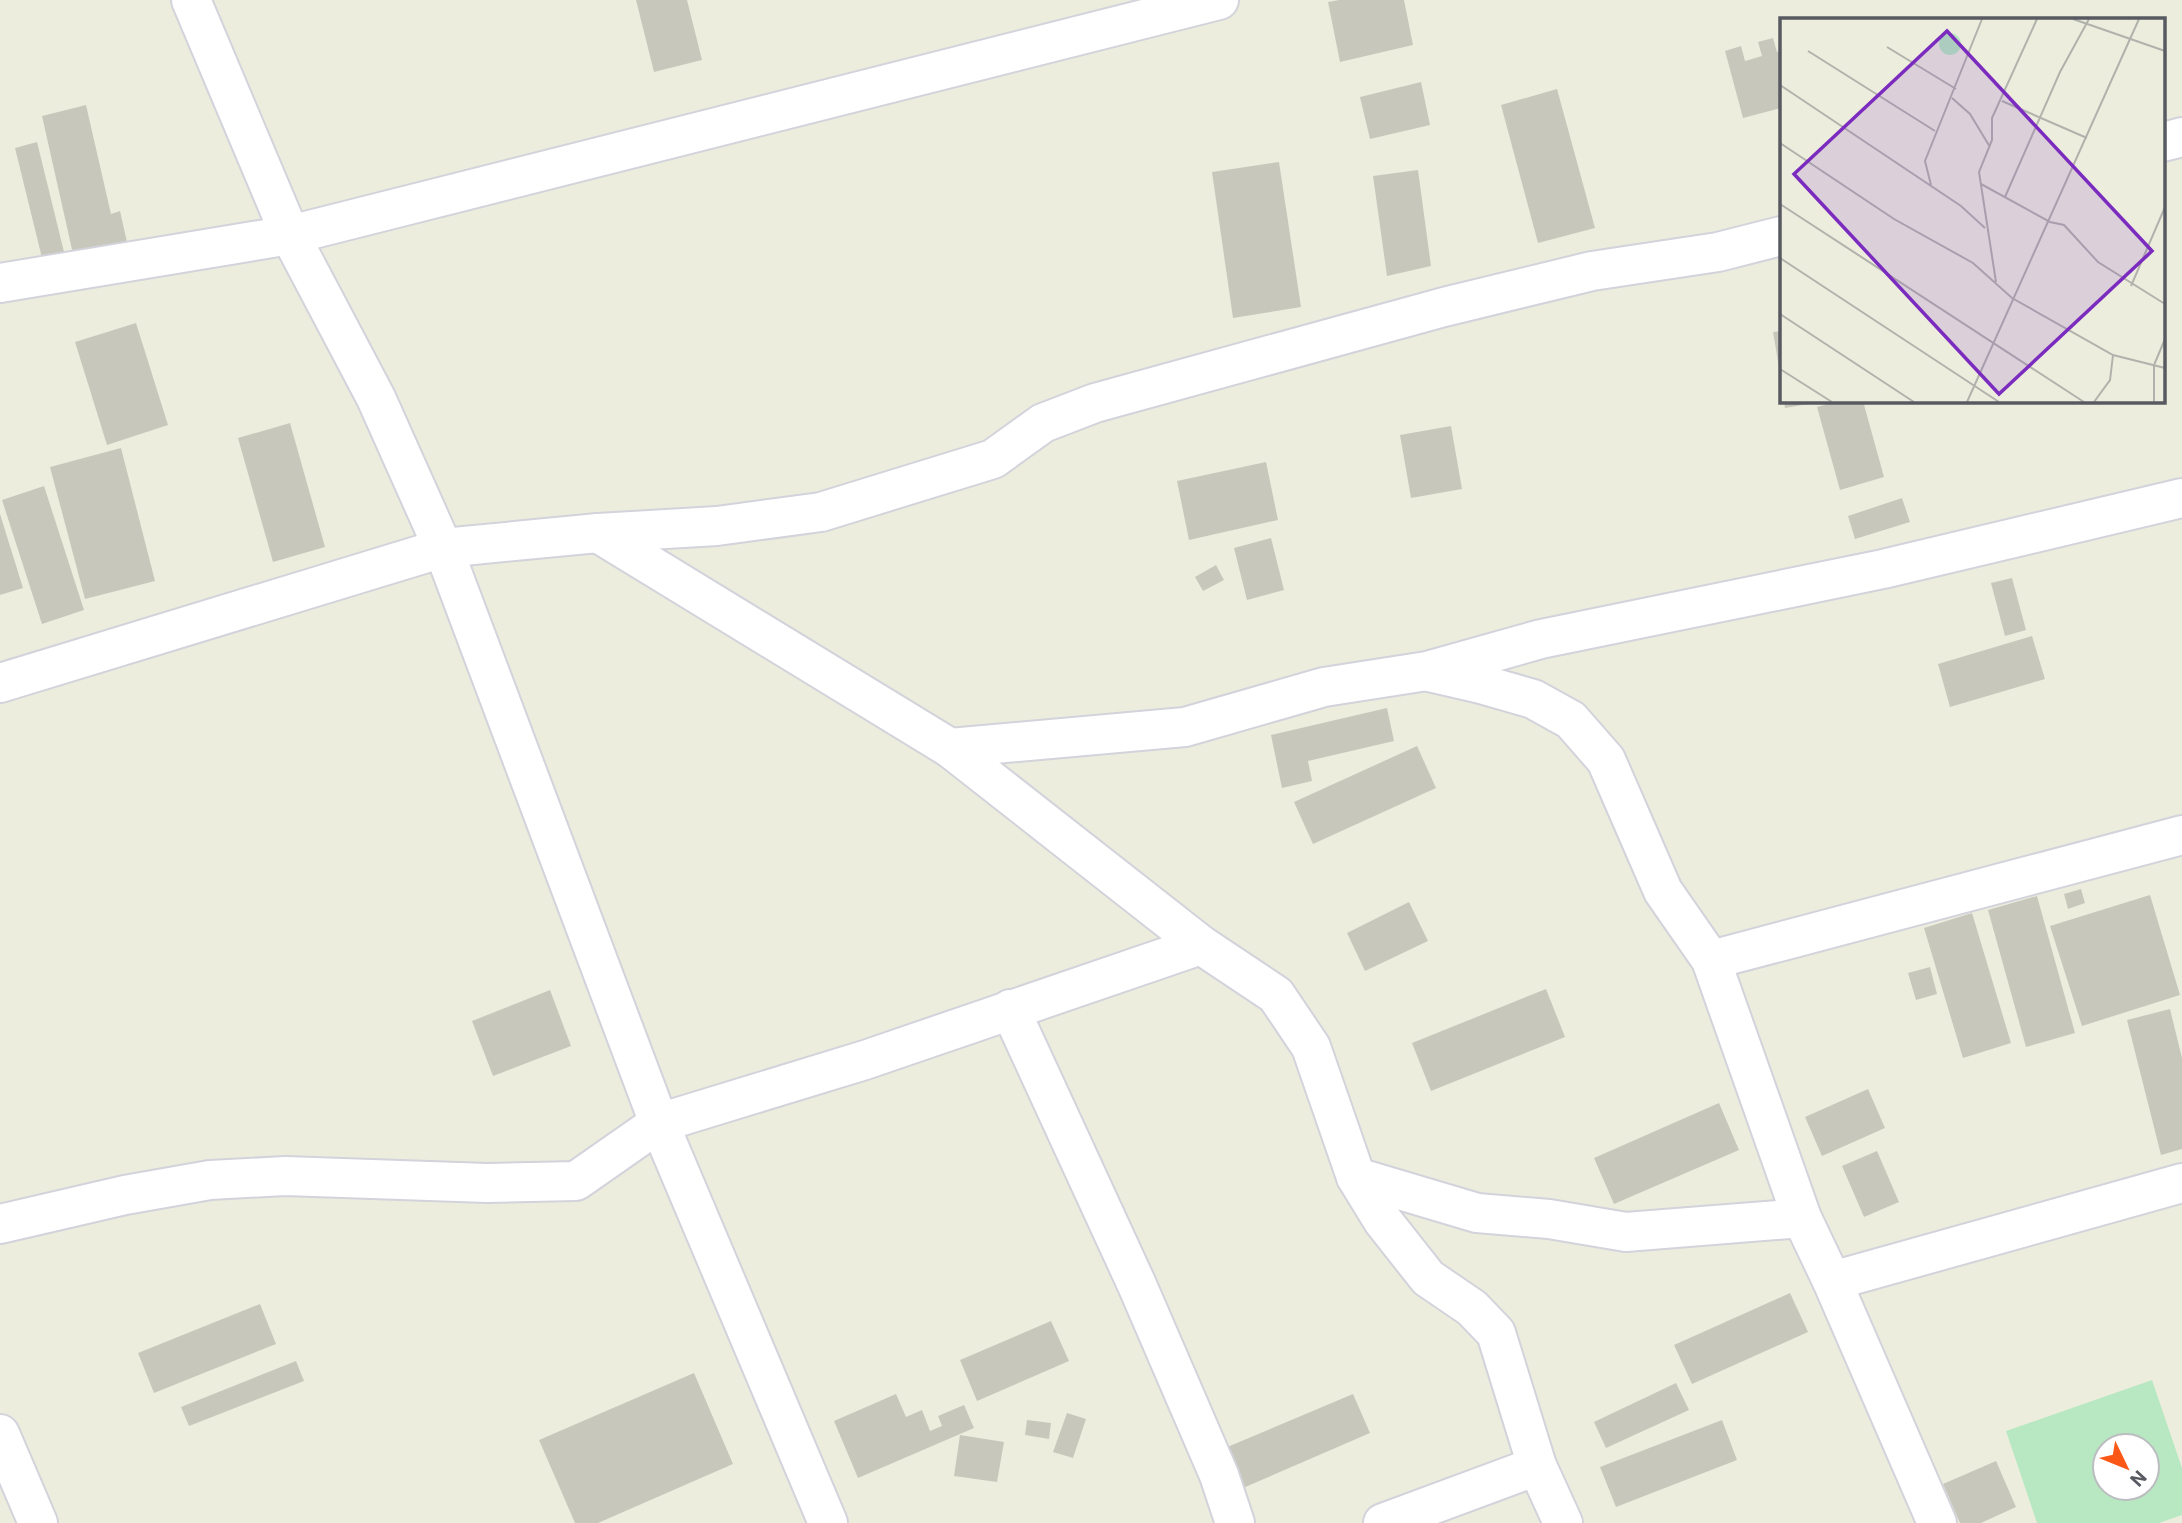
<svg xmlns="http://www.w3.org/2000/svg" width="2182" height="1523" font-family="Roboto,sans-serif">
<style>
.green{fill:#b7e8c1;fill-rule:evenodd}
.building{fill:#c8c7bc}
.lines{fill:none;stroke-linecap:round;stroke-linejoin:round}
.minor-casing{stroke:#d2d3db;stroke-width:42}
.minor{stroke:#fff;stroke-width:38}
.inset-road{fill:none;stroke:#b1b2ac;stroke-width:2}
.view{fill:#7b2cbf;fill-opacity:0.15;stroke:#7b2cbf;stroke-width:3.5}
.inset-edge{fill:none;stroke:#585a62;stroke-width:3.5}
</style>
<rect width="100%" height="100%" fill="#ededde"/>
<path class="green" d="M 2152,1380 L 2182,1468 L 2182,1515 L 2159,1523 L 2037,1523 L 2006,1431 ZM 2105,1446 L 2147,1446 L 2147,1488 L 2105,1488 Z"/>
<g class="building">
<polygon points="636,0 687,0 702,60 654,72"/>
<polygon points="1339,0 1404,0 1413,45 1340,62 1328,2"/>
<polygon points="1773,38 1777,52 1781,51 1781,108 1743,118 1725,51 1741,46 1745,61 1762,56 1758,42"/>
<polygon points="1421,82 1430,125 1370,139 1360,97"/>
<polygon points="1557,89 1595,228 1538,243 1501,105"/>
<polygon points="86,105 111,214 120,211 127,242 73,254 42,116"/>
<polygon points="37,142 65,256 43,262 15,148"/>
<polygon points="1279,162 1301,307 1233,318 1212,172"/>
<polygon points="1418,170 1431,266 1387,276 1373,176"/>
<polygon points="136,323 168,425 107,445 75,342"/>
<polygon points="1781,331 1781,373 1780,373 1773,332"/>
<polygon points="1784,401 1807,401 1808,404 1785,408"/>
<polygon points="1839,401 1863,401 1884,477 1840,490 1817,407"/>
<polygon points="290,423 325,547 273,562 238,438"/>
<polygon points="1451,426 1462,489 1411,498 1400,435"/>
<polygon points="121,448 155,581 85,599 50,467"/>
<polygon points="1266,462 1278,520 1189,540 1177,481"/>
<polygon points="44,486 84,610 42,624 2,500"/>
<polygon points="1902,498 1910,522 1855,539 1848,516"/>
<polygon points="0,514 23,588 0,595"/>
<polygon points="1271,538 1284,590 1247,600 1234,548"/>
<polygon points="1216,565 1224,580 1203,591 1195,577"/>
<polygon points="2012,578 2026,630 2005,636 1991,583"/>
<polygon points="2032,636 2045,679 1950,707 1938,664"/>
<polygon points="1387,708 1394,741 1308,761 1312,781 1282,788 1271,735"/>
<polygon points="1417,746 1436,788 1313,844 1294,802"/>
<polygon points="2081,889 2085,903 2068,909 2064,894"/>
<polygon points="2150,895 2180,995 2082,1026 2050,926"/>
<polygon points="2037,896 2075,1033 2026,1047 1988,910"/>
<polygon points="1409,902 1428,941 1365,971 1347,933"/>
<polygon points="1972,913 2011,1043 1963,1058 1924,928"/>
<polygon points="1930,967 1937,994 1916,1000 1908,973"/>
<polygon points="1546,989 1565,1037 1431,1091 1412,1043"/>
<polygon points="550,990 571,1046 493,1076 472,1021"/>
<polygon points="2170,1009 2182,1058 2182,1149 2161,1155 2127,1020"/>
<polygon points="1868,1089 1885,1128 1822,1156 1805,1117"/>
<polygon points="1719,1103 1739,1150 1614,1204 1594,1158"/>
<polygon points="1877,1151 1899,1202 1864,1217 1842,1166"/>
<polygon points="1790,1293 1808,1332 1692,1384 1674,1345"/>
<polygon points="260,1304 276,1344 154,1393 138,1353"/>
<polygon points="1051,1321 1069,1361 977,1401 960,1360"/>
<polygon points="296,1361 304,1381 189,1426 181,1407"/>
<polygon points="694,1373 733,1464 598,1523 575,1523 539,1440"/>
<polygon points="1676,1383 1689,1410 1606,1448 1594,1422"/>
<polygon points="896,1394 906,1417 922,1410 930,1431 942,1426 938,1416 964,1405 974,1428 858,1478 834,1421"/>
<polygon points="1353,1394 1370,1433 1243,1488 1225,1448"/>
<polygon points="1067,1413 1086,1419 1073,1458 1053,1452"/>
<polygon points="1027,1420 1051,1423 1049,1439 1025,1435"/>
<polygon points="1722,1420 1737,1460 1616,1507 1600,1467"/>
<polygon points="960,1435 1004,1442 997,1482 954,1476"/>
<polygon points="1996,1461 2016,1507 1981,1523 1960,1523 1943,1484"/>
</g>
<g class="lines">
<g class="minor-casing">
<g id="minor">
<polyline points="191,0 290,235 376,398 443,548 659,1123 828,1523"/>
<polyline points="2163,142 2182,137"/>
<polyline points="0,283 290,235 1219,0"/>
<polyline points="598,533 950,748 1201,945 1276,995 1311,1047 1356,1177 1383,1221 1428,1278 1472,1308 1496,1333 1537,1466 1563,1523"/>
<polyline points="1429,672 1481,684 1533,699 1571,720 1606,760 1663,891 1711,960 1802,1218 1832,1281 1937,1523"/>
<polyline points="0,683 443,548 598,533 717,526 821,512 993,459 1043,423 1095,403 1444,307 1592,271 1718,252 1781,236"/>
<polyline points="950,748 1185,727 1324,687 1427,671 1541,639 1883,569 2182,498"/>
<polyline points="1711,960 2182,835"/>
<polyline points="1010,1009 1137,1285 1219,1475 1235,1523"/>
<polyline points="1356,1177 1477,1213 1549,1219 1626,1232 1802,1218"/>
<polyline points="0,1224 125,1195 210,1180 285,1176 487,1183 576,1181 659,1123 865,1060 1201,945"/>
<polyline points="1832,1281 2182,1183"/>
<polyline points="0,1434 38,1523"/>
<polyline points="1383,1523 1537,1466"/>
</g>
</g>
<use href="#minor" class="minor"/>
</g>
<g transform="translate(1780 18)">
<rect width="385" height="385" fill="#ededde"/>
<path d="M159 26a11 11 0 1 1 22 0a11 11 0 1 1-22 0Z" fill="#b7e8c1"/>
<path class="inset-road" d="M 293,1 L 385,33M 107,29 L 176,71M 28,33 L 155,113M 0,67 L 181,188 L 205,210M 172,80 L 190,96 L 210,129M 222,83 L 307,120M 0,125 L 114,201 L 193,245 L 232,280 L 333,337 L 385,350M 201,166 L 270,204 L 284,207 L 318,244 L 385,286M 151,167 L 145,143 L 202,1M 225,179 L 280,54 L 309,1M 0,186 L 304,384M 0,240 L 219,384M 216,264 L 199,154 L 212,122 L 212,100 L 257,1M 351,268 L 385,189M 0,296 L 134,384M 0,351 L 52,384M 187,384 L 359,1M 314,384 L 330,362 L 333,337M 374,384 L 374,347 L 385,321"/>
<path class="view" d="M 167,13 L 372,233 L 219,376 L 14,156 Z"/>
<rect width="385" height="385" class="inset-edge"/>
</g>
<g transform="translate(2126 1467) rotate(133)"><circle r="33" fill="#ffffff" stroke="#bcbdc0" stroke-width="2"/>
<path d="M0-5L12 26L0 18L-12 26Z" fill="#fb5717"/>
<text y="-10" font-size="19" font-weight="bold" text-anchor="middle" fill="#585a62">N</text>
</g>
</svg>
